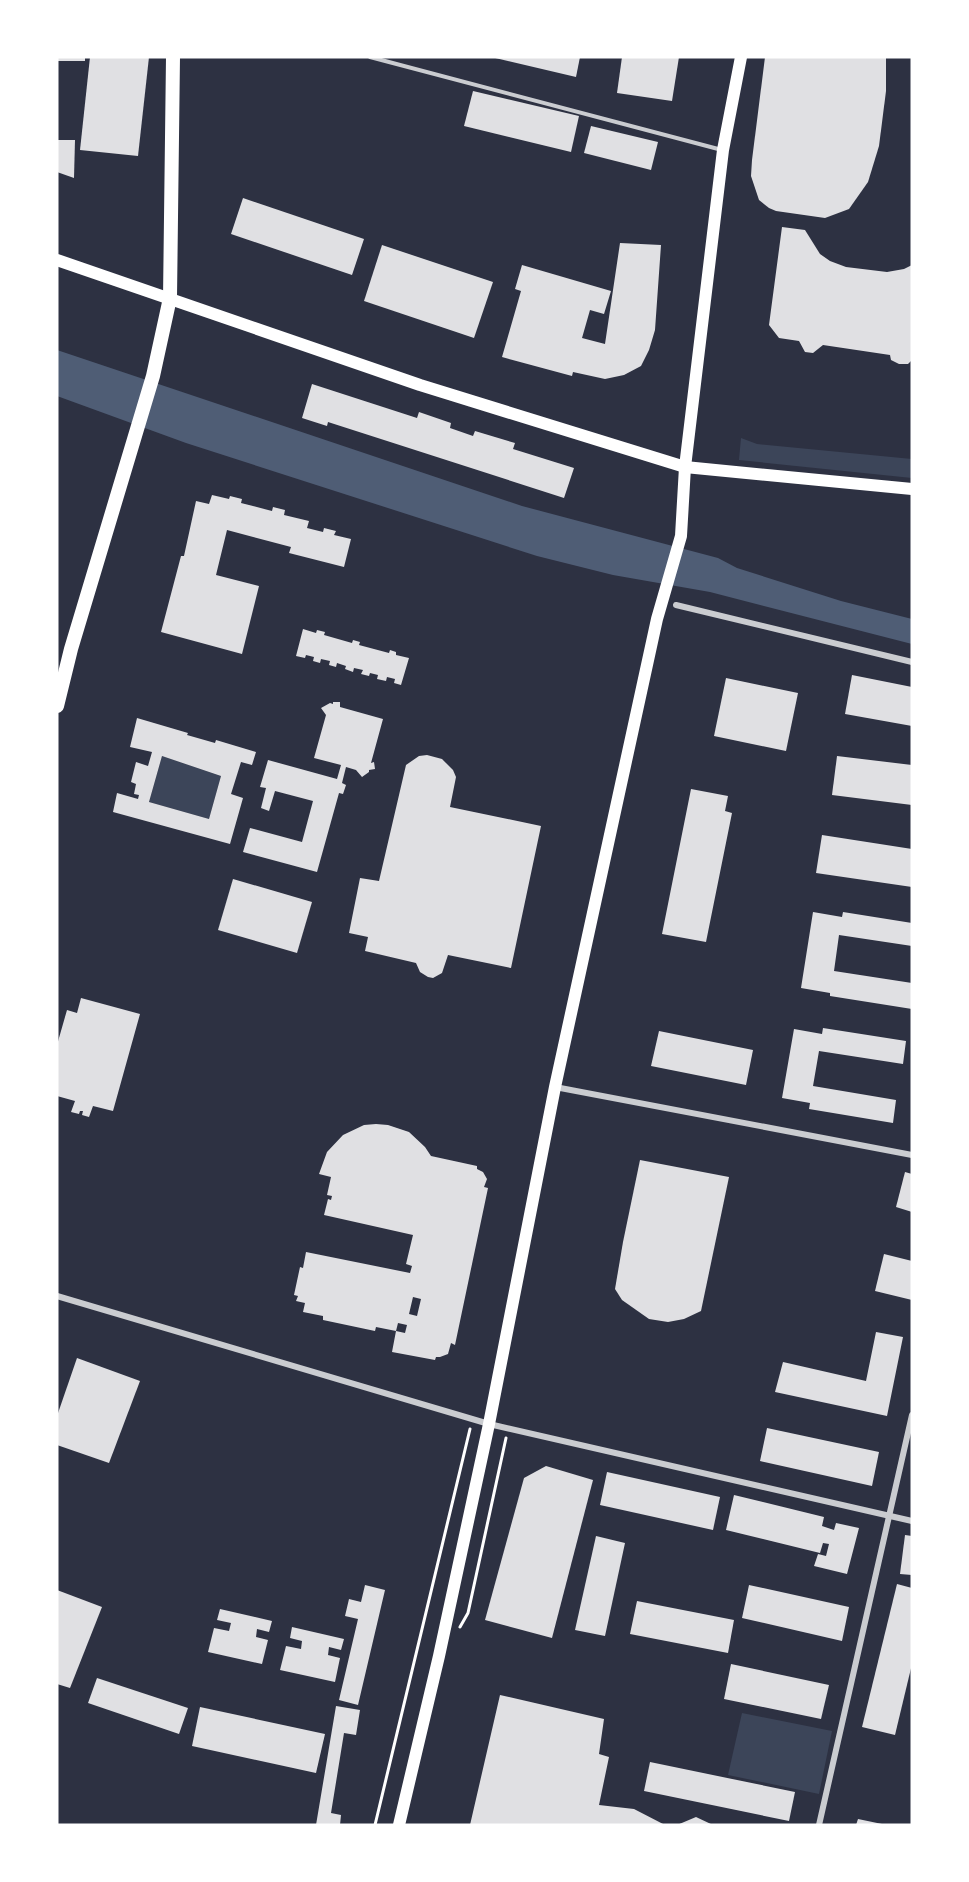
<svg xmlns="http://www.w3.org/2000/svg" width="969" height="1882" font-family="Arial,sans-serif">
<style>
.green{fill:#3c4559}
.water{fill:#4f5d75}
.building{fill:#e0e0e3;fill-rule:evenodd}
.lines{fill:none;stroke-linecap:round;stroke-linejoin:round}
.path{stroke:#fff;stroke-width:3}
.service{stroke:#caccd0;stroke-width:4}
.minor{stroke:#caccd0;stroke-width:6}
.secondary{stroke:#fff;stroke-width:12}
.primary{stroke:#fff;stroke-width:14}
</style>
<rect width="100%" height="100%" fill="#2d3142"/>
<g class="green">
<polygon points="741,438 757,444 912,459 912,478 739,460"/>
<polygon points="162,756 221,776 209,819 149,802"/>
<polygon points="742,1713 832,1731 819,1794 728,1775"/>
</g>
<polygon class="water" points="57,350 522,506 718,558 737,568 841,601 912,619 912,644 710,592 613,575 537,556 186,443 57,396"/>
<g class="building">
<rect x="57" y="57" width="28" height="4"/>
<polygon points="90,57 149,57 138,156 80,150"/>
<polygon points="491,57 580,57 576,77"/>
<polygon points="622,57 679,57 672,101 617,93"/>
<polygon points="765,57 886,57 886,91 879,146 868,182 849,209 825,218 776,211 769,208 759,200 751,176 752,160"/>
<polygon points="473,91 579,116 571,152 464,126"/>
<polygon points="591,126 658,142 651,170 584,153"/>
<polygon points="57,140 75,140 74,178 57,172"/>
<polygon points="243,198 364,239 352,275 231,234"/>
<polygon points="782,227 805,230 820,254 830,261 846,267 887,272 904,269 912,265 912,360 908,364 899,364 891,360 890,355 823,345 813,353 805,352 799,341 779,338 769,325"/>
<polygon points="620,243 661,245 655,330 649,350 641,366 624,375 605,379 573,372 572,376 502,357 521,291 515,289 522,265 611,291 604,314 590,310 582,338 605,344"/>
<polygon points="382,245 493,282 474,338 364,301"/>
<polygon points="312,384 417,418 419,412 451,423 450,428 473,436 475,431 515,443 513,449 574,468 564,498 328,422 327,426 302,418"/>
<polygon points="212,495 229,499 230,496 242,499 241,503 272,511 273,507 285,510 284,515 309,521 307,528 323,532 324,528 336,531 334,535 351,539 344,567 289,553 291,547 227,530 216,575 259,586 242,654 161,632 181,556 184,556 196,501 209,504"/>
<polygon points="303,629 316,633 317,630 325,632 324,635 352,643 353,640 360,642 359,645 389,653 390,650 396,652 396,655 409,658 401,685 394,683 395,679 387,677 386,681 377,679 378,675 370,673 369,676 361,674 363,670 354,668 353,672 345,669 346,666 337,663 336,667 329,665 330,661 321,659 320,663 313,661 314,657 306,655 305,658 296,656"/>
<polygon points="852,675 912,687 912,726 845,714"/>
<polygon points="726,678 798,693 786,751 714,736"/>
<polygon points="333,702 340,702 340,707 383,719 371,763 374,762 375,769 369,770 369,772 362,777 356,770 346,767 342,783 346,785 343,794 339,793 317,872 243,852 250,828 302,842 313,801 275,791 269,811 261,808 266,788 260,787 268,760 337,779 341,765 314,758 326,715 321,708 330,703 333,704"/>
<path d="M 137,718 L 188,733 L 187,735 L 215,743 L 216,740 L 256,752 L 252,765 L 241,762 L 231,794 L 243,798 L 230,844 L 113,812 L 117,793 L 138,799 L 139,795 L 134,794 L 136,784 L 131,782 L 136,762 L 148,766 L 152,752 L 130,747 ZM 162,756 L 221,776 L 209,819 L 149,802 Z"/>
<polygon points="427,755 442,759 453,770 456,777 450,807 541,826 511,968 448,955 442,973 433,978 428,977 420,972 416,963 365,951 368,937 349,933 360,878 379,881 406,765 419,756"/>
<polygon points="837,756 912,765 912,805 832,795"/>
<polygon points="691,789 728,796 725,811 732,813 706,942 662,934"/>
<polygon points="822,835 912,849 912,887 816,873"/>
<polygon points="233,879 312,902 297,953 218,930"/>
<polygon points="813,912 842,917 843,912 912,923 912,946 839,935 834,971 912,983 912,1009 830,996 830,993 801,988"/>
<polygon points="81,998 140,1014 113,1111 93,1106 89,1117 82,1115 83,1111 80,1111 79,1114 71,1112 75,1101 57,1096 57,1045 67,1010 77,1013"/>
<polygon points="823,1028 906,1041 903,1064 819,1051 813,1086 896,1100 893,1123 809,1109 810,1103 782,1098 794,1029 822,1034"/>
<polygon points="659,1031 753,1050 746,1085 651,1066"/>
<path d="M 376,1124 L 388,1125 L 409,1132 L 425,1147 L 431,1156 L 477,1166 L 477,1169 L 483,1172 L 487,1179 L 484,1187 L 488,1188 L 455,1345 L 451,1343 L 448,1354 L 440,1357 L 436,1357 L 435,1360 L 392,1352 L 396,1331 L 405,1333 L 407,1325 L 398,1323 L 396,1331 L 376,1327 L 375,1331 L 323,1320 L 323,1316 L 303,1312 L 305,1303 L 296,1301 L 298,1296 L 294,1295 L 300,1267 L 303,1268 L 306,1252 L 410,1273 L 412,1266 L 406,1264 L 413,1235 L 324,1215 L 328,1199 L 331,1200 L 332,1196 L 327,1195 L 331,1177 L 319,1174 L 327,1152 L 343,1135 L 364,1125 ZM 413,1297 L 421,1299 L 417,1316 L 409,1314 Z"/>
<polygon points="640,1160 729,1177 701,1311 684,1319 668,1322 649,1319 622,1300 615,1289 623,1242"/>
<polygon points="905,1172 912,1174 912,1212 896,1207"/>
<polygon points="884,1254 912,1261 912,1300 875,1291"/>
<polygon points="876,1332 903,1337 887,1416 775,1392 783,1362 866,1381"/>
<polygon points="77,1358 140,1381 109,1463 57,1445 57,1416"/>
<polygon points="767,1428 879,1452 872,1486 760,1461"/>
<polygon points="546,1466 593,1480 552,1638 485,1620 524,1478"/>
<polygon points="607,1472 720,1497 713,1530 600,1505"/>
<polygon points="734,1495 824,1517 822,1526 834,1530 836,1523 859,1528 847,1574 814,1566 818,1554 826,1556 829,1544 823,1543 820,1553 726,1530"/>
<polygon points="905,1535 912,1536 912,1575 900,1574"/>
<polygon points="596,1536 625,1543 605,1636 575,1630"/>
<polygon points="897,1584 912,1588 912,1664 895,1735 862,1727"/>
<polygon points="365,1585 385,1590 358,1705 339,1700 358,1619 345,1616 349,1599 361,1602"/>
<polygon points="749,1585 849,1607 842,1641 742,1618"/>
<polygon points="57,1590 102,1607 70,1688 57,1684"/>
<polygon points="637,1601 734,1620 728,1653 630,1634"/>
<polygon points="220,1609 272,1621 269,1632 257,1629 256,1637 268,1640 262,1664 208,1652 214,1628 229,1631 231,1623 217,1620"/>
<polygon points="292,1627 344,1639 341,1650 329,1647 328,1655 340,1658 335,1682 280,1670 286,1646 301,1649 302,1641 290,1638"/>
<polygon points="731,1664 829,1685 821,1719 724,1699"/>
<polygon points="97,1678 188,1708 179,1734 88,1703"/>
<polygon points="500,1695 604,1719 599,1754 609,1757 599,1805 634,1809 665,1825 470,1825"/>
<polygon points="336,1706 360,1710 356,1735 344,1733 331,1813 341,1815 340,1825 316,1825"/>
<polygon points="200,1707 325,1734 316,1773 192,1746"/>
<polygon points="650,1762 795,1792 789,1821 644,1791"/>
<polygon points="696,1817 713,1825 677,1825"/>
<polygon points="858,1819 882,1824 882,1825 856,1825"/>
</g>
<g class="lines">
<g class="path">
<polyline points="460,1627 468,1613 506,1438"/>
<polyline points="375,1825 470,1429"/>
</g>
<polyline class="service" points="370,57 722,150"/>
<g class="minor">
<polyline points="676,605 912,662"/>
<polyline points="555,1087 912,1155"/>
<polyline points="57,1296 489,1424 912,1521"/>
<polyline points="819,1825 912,1415"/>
</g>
<g class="secondary">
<polyline points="57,260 420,385 685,467 912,489"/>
<polyline points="399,1825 439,1656 489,1424 555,1087 657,619 681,536 685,467 723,150 741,57"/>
</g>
<polyline class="primary" points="57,706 71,649 153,376 170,298 173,57"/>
</g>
<rect width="969" height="1882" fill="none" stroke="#ffffff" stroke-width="117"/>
</svg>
